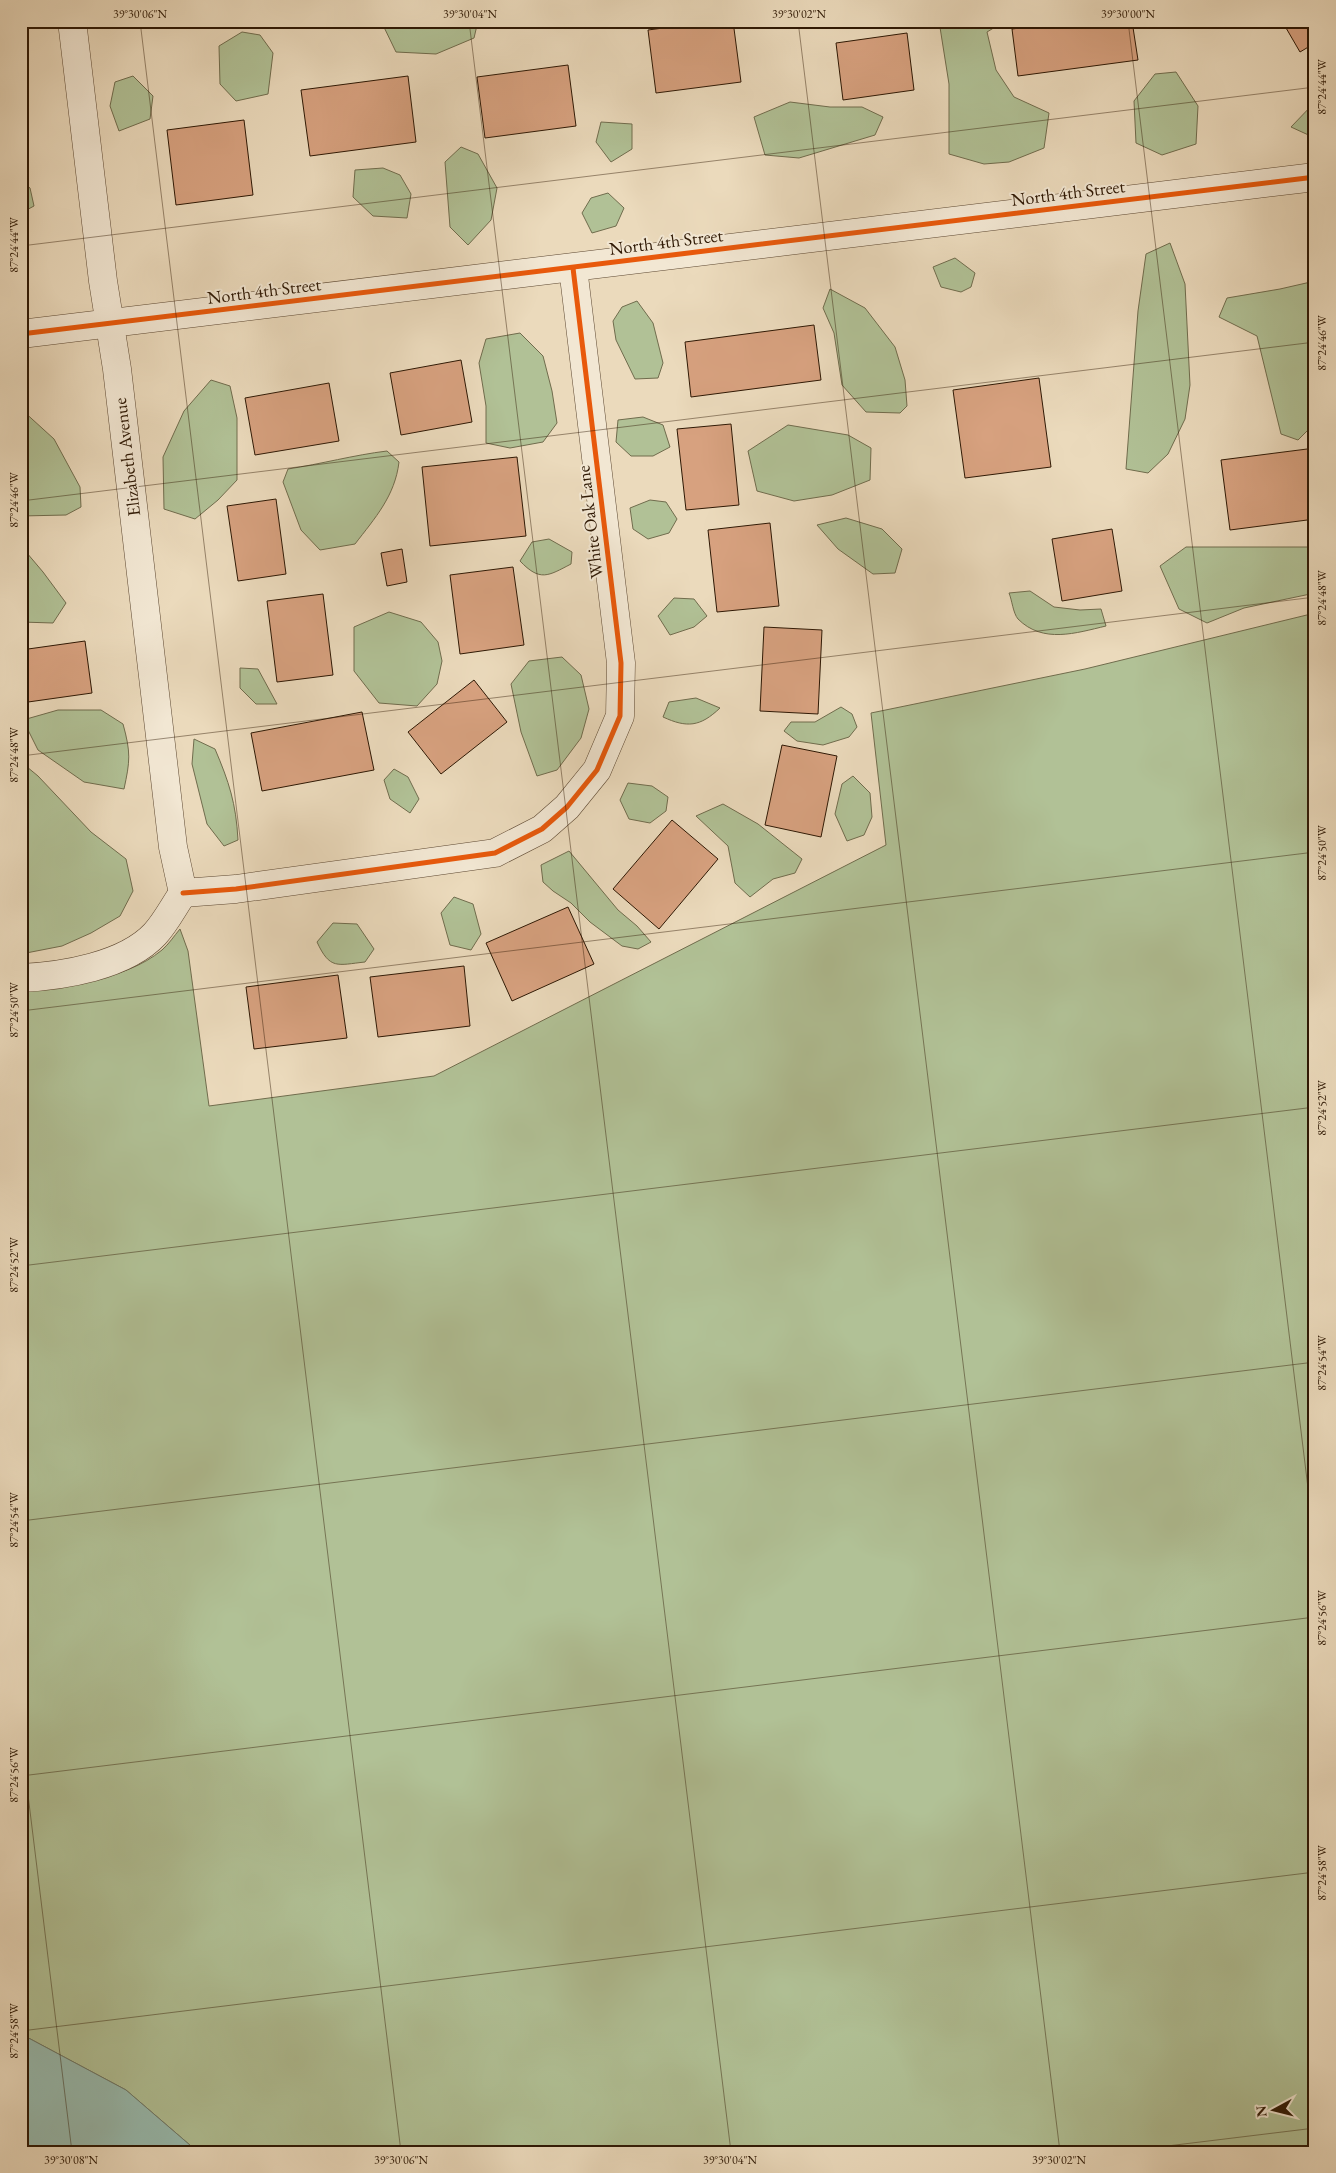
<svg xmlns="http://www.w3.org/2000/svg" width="1336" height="2173" font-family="'EB Garamond',serif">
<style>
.green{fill:#b1c196;stroke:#706c4d}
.water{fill:#98bbaf;stroke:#6e7a6b}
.building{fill:#d7a17f;stroke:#2e1804}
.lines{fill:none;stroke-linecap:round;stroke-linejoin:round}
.minor-casing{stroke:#5d4832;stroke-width:29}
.minor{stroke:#f2e7d3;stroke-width:28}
.cycleway-casing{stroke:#f2e7d3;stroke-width:8}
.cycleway{stroke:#e8590c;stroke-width:5}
.ticks{fill:none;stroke:#2e1804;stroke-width:1;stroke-opacity:0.45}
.labels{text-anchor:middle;stroke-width:4;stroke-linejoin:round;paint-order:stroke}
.street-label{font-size:18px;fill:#2e1804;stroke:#f2e7d3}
.neatline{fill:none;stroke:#2e1804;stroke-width:2}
.ticks-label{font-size:12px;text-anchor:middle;fill:#2e1804}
</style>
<rect width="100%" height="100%" fill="#ebdabc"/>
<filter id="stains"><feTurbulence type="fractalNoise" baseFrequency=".004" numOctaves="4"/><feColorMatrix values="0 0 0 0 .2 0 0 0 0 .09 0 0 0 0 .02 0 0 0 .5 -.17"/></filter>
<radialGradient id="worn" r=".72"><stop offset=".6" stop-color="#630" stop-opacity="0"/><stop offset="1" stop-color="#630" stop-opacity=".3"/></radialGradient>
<g class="green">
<polygon points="381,21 478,21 474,38 436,54 396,52"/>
<polygon points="939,21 1005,21 987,32 996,70 1014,97 1049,113 1044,148 1009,162 984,164 949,154 949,84"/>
<polygon points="242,32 260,35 273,53 268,94 236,101 220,84 219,46"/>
<polygon points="1176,72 1198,106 1196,144 1162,155 1136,143 1134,101 1155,74"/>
<polygon points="133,76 153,96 150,119 119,131 110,106 115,82"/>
<polygon points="790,102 830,107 862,107 883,117 875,135 799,158 765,155 754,117"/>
<polygon points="1315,102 1315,138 1291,127"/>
<polygon points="601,122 632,124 632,149 611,162 596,142"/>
<polygon points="461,147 478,154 497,188 491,220 468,245 450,227 445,162"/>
<polygon points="383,168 400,175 411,194 407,218 373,216 353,197 355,170"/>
<polygon points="21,180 30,188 34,206 21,213"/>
<polygon points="608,193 624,208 616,226 592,233 582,213 591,198"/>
<polygon points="1170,243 1185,284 1190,385 1185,419 1168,454 1148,473 1126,469 1138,311 1146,254"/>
<polygon points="955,258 975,273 971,287 961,292 941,287 933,267"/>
<polygon points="1315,281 1315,423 1298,440 1281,434 1257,336 1219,317 1227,298 1280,289"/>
<polygon points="830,289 865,308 895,347 905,380 907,406 900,413 866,412 842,385 834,333 823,308"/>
<polygon points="637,301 653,323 663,363 658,378 635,379 616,340 613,321 622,307"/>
<polygon points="520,333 543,356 552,391 557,423 543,442 510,448 486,443 486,406 479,363 486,339"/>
<polygon points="211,380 230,386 237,418 237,480 218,500 195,519 164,509 163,457 184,411"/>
<polygon points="21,409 54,439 80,487 81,507 66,515 21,516"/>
<polygon points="643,417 663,425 670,447 653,456 631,456 616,442 618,420"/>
<polygon points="788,425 848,435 871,448 870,480 832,495 794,501 757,491 748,451"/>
<path d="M 387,451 L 399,462 C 395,496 375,518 355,544 L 320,550 L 301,530 L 283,482 L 288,469 C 321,464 354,455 387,451 Z"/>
<polygon points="650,500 666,502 677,519 669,533 648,539 633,529 630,508"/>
<polygon points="846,518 882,529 902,549 895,573 873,574 838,549 817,525"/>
<path d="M 549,539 L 572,552 L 571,564 C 548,576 540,582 520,561 L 532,542 Z"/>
<polygon points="21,546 43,572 66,603 53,623 21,622"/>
<polygon points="1186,547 1315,547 1315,593 1244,608 1207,623 1179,609 1160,566"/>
<path d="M 1030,591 L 1054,607 L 1080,610 L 1101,609 L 1106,626 C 1076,633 1043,644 1018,619 C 1013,613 1012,600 1009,593 Z"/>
<polygon points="674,598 694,599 707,616 694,627 670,635 658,616"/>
<polygon points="389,612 421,622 438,642 442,661 437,684 417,706 379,703 354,671 354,627"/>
<path d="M 1315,613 L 1315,2152 L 198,2152 L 126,2090 L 21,2034 L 21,988 C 69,982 123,982 162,950 C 169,944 174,936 180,929 L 188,951 L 209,1106 L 434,1076 L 886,845 L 871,713 L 1085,669 Z"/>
<polygon points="562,657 581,675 589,709 581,738 557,770 537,776 521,732 511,684 529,661"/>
<polygon points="240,668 258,669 277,704 256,704 240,688"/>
<path d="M 696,698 L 720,708 C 700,727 687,728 663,717 L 669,702 Z"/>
<polygon points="841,707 852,714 857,727 849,737 823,745 797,741 784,731 791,722 815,722"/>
<path d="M 58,710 L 101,710 L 123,724 C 131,753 130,761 124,789 L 84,782 L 38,750 L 23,720 Z"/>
<path d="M 194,739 L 215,749 C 229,782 236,803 238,840 L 224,846 L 207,824 L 192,764 Z"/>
<polygon points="21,762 38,776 91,832 126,859 133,891 120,916 91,933 62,946 21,954"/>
<polygon points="394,769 408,777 419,799 410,813 390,799 384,780"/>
<polygon points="853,776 870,793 872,817 864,835 847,841 835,814 842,784"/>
<polygon points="628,783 652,786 668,797 666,811 650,823 629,819 620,800"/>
<polygon points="723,804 758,824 802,859 795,873 773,879 750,897 735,883 728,846 696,816"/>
<polygon points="569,851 618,910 637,926 651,942 638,949 622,946 590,922 571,903 553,891 543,882 541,865"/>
<polygon points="454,897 473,904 481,934 471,950 450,945 441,913"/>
<path d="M 333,923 L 357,924 L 374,949 L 365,962 C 337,965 330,970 317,942 Z"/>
</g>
<polygon class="water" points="21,2034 126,2090 198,2152 21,2152"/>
<g class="building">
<polygon points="716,21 733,21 741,82 656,93 648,30"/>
<polygon points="1073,21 1132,21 1138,60 1018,76 1012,29"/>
<polygon points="1282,21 1315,21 1315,43 1300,52"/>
<polygon points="907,33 914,90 843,100 836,43"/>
<polygon points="568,65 576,126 485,138 477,77"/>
<polygon points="408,76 416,142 310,156 301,90"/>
<polygon points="244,120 253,195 176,205 167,130"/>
<polygon points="814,325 821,380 691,397 685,342"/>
<polygon points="461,360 472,422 401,435 390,373"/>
<polygon points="1039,378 1051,467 965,478 953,390"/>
<polygon points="329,383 339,441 255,455 245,398"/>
<polygon points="731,424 739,505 686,510 677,429"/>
<polygon points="1315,448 1315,519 1230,530 1221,460"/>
<polygon points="517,457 526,536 430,546 422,467"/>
<polygon points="276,499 286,574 238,581 227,506"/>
<polygon points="770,523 779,606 717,612 708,530"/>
<polygon points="1112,529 1122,591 1062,601 1052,539"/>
<polygon points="402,549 407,582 387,586 381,553"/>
<polygon points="513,567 524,645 460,654 450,575"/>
<polygon points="323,594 333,675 277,682 267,601"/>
<polygon points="764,627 822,630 818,714 760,711"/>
<polygon points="85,641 92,693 21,703 21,650"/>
<polygon points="474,680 507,722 441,774 408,732"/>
<polygon points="362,712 374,770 262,791 251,733"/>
<polygon points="782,745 837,756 821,837 765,825"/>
<polygon points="672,820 718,859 659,929 613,889"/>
<polygon points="568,907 594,964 512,1001 486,943"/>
<polygon points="464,966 470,1026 378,1037 370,977"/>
<polygon points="338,975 347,1038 254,1049 246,987"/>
</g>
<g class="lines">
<g class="minor-casing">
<g id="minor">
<polyline points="72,21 103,281 117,369 173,847 183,893"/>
<polyline points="21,334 1315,177"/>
<polyline points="183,893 236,889 495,853 542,829 567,807 597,770 620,716 621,663 573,268"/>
<path d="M 21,978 C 63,976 125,966 155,934 C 166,922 174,906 183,893"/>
</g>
</g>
<use href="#minor" class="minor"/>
<g class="cycleway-casing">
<g id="cycleway">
<polyline points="21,334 1315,177"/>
<polyline points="183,893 236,889 495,853 542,829 567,807 597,770 620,716 621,663 573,268"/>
</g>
</g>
<use href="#cycleway" class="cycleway"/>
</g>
<path class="ticks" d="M 140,21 L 401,2152M 469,21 L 731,2152M 798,21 L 1060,2152M 1128,21 L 1315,1545M 21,246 L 1315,87M 21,501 L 1315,342M 21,756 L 1315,597M 21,1011 L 1315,852M 21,1266 L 1315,1107M 21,1521 L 1315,1362M 21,1738 L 72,2152M 21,1776 L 1315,1617M 21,2031 L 1315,1872M 1118,2152 L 1315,2128"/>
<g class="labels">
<g class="street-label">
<text transform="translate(1068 193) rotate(-7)" y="6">North 4th Street</text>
<text transform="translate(666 242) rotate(-7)" y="6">North 4th Street</text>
<text transform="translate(264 291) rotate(-7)" y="6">North 4th Street</text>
<text transform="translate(127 457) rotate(-97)" y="6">Elizabeth Avenue</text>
<text transform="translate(590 522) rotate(-97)" y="6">White Oak Lane</text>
</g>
</g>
<rect width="1336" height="2173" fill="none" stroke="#ebdabc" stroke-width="55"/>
<g transform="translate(1274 2110) rotate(263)" stroke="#f2e7d3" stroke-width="4" paint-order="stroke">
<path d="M0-4L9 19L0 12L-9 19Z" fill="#2e1804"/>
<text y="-8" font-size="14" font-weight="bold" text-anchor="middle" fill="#2e1804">N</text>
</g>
<rect x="28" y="28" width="1280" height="2118" class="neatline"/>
<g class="ticks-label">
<text x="140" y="18">39°30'06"N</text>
<text x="470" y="18">39°30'04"N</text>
<text x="799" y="18">39°30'02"N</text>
<text x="1128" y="18">39°30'00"N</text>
<text transform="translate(1322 87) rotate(-90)" y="4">87°24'44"W</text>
<text transform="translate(14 245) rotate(-90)" y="4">87°24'44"W</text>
<text transform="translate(1322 343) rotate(-90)" y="4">87°24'46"W</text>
<text transform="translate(14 500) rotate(-90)" y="4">87°24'46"W</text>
<text transform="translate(1322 598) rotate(-90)" y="4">87°24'48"W</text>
<text transform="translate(14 755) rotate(-90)" y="4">87°24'48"W</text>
<text transform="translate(1322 853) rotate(-90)" y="4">87°24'50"W</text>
<text transform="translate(14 1010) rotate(-90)" y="4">87°24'50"W</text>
<text transform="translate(1322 1108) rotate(-90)" y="4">87°24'52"W</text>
<text transform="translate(14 1265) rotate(-90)" y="4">87°24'52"W</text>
<text transform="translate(1322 1363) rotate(-90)" y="4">87°24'54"W</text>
<text transform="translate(14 1520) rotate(-90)" y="4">87°24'54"W</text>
<text transform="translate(1322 1618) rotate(-90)" y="4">87°24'56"W</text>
<text transform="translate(14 1775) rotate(-90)" y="4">87°24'56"W</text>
<text transform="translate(1322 1873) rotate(-90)" y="4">87°24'58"W</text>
<text transform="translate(14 2031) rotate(-90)" y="4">87°24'58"W</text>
<text x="71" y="2164">39°30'08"N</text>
<text x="401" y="2164">39°30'06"N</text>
<text x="730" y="2164">39°30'04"N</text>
<text x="1059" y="2164">39°30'02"N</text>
</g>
<rect width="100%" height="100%" filter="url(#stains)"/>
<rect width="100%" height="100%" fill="url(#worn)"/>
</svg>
